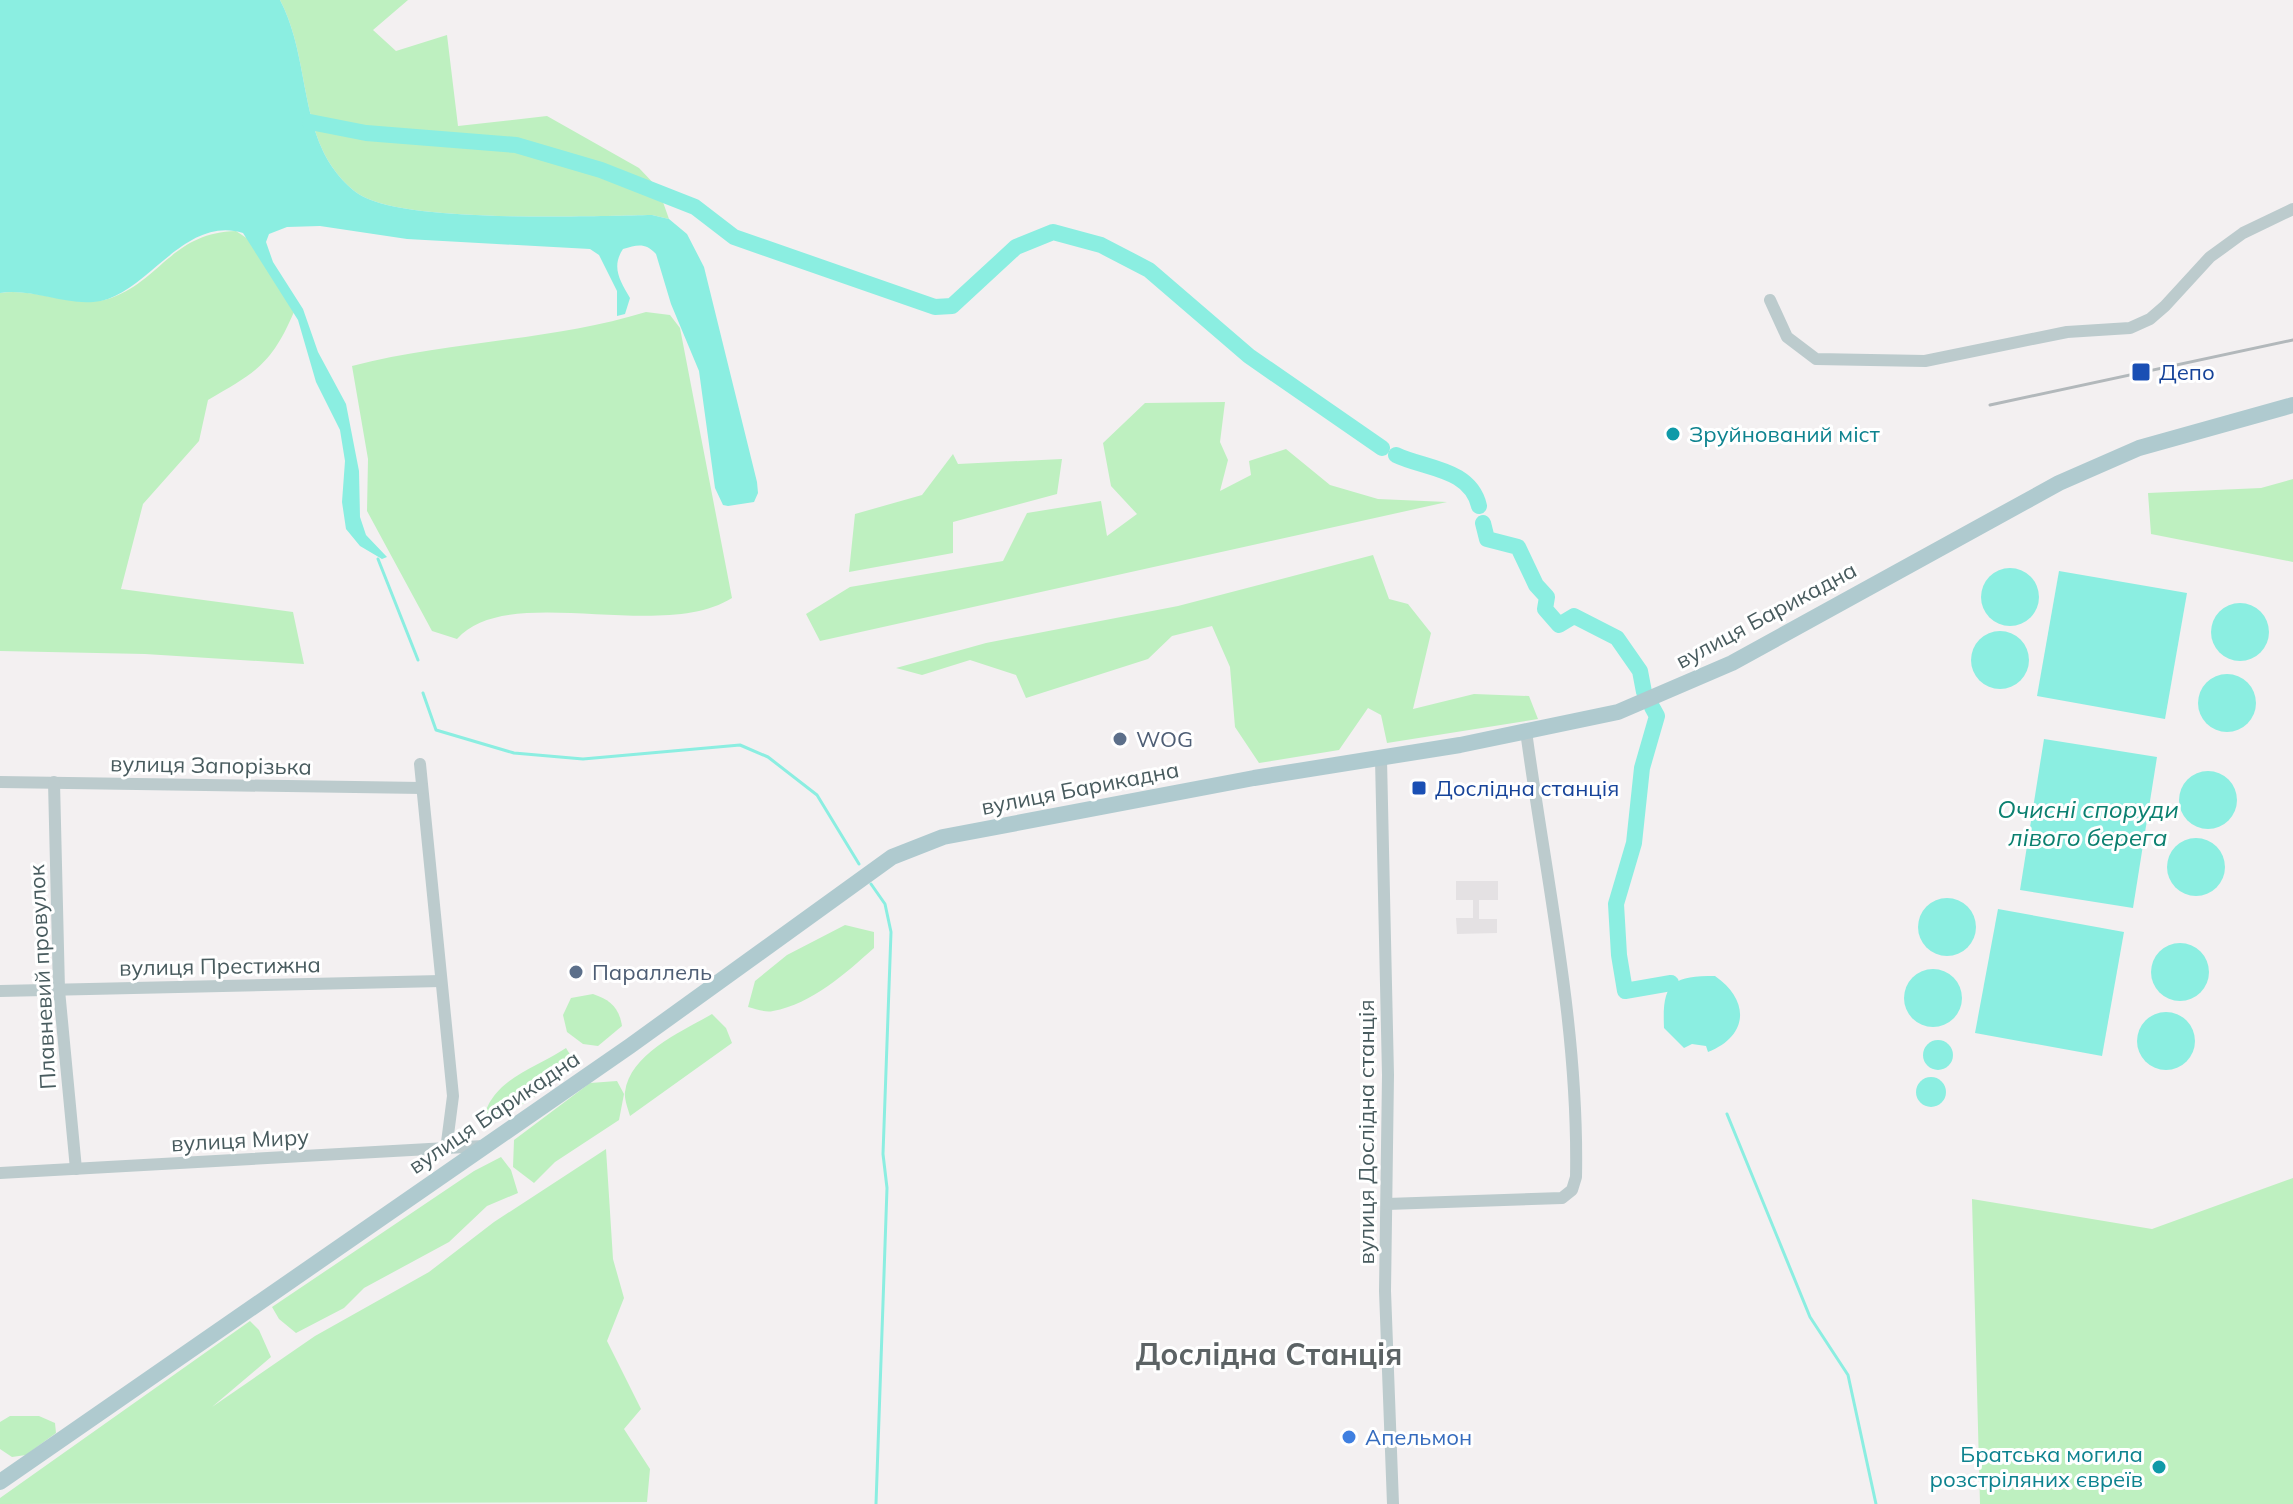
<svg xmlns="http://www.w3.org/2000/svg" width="2293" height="1504" font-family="Mulish,sans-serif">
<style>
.education{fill:#e4e1e3}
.green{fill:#bef0c0}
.water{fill:#8beee1}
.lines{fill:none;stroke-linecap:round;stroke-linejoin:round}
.stream{stroke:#8beee1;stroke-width:3}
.river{stroke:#8beee1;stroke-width:16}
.minor{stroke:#bccbcd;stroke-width:12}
.major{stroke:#afcacf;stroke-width:16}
.rail{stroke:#b2b8bb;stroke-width:3}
.transit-dot{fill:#1a4fb4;stroke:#fff;stroke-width:3}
.culture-dot{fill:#0f9aa8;stroke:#fff;stroke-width:3}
.service-dot{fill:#5c6f8a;stroke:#fff;stroke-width:3}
.shop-dot{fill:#3f7fe0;stroke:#fff;stroke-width:3}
.labels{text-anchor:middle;stroke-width:6;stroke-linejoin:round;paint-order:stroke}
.transit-label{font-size:22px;fill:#164399;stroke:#fff;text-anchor:start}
.culture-label{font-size:22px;fill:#0d838f;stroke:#fff;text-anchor:start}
.street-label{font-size:22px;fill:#485b5e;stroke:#fff}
.service-label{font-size:22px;fill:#4e5e75;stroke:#fff;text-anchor:start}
.shop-label{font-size:22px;fill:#366cbe;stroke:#fff;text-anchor:start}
.water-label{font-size:24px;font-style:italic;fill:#0b8070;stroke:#fff}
.district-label{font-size:30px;font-weight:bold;fill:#5c6365;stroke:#fff}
</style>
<rect width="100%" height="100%" fill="#f3f0f1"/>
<polygon class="education" points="1456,881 1498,881 1498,900 1479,900 1479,919 1497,919 1497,933 1457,934 1456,918 1473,918 1473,900 1456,900"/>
<g class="green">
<path d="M 280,0 L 408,0 L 373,30 L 396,51 L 447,35 L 458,126 L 547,116 L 639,168 L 658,188 L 669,219 L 652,215 C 591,216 410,223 362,196 C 346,187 331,168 323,151 C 301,103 305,48 280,0 Z"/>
<path d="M 236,231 L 251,241 L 294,312 C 271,365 256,372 208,400 L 199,441 L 143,504 L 121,589 L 293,612 L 304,664 L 145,654 L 0,651 L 0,293 C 37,287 75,310 111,298 C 161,280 172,233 236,231 Z"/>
<path d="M 646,312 L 670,315 L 680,328 L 732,598 C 660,643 508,581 457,639 L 432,631 L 367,511 L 368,459 L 352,366 C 449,341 551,341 646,312 Z"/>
<polygon points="1225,402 1220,442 1228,460 1220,491 1251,475 1249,461 1286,449 1330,485 1378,499 1447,502 820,641 806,614 850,587 1003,561 1027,513 1101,501 1107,536 1137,514 1111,486 1103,443 1145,403"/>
<polygon points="953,454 958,464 1062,459 1057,494 953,522 953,553 849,572 855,514 922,495"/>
<polygon points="2293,479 2293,562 2151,534 2148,493 2261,488"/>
<polygon points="1373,555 1389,599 1408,604 1431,633 1413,709 1474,694 1529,696 1538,719 1387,743 1381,715 1368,708 1339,750 1259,763 1235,727 1230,667 1212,626 1172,636 1148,659 1026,698 1016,675 970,660 922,675 896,668 986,643 1178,606"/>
<path d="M 845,925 L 874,932 L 874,948 C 846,973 812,1004 773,1011 C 766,1013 756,1009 748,1007 L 755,981 L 787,955 Z"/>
<path d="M 593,994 C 610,1000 619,1007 622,1026 L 598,1046 L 583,1044 L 567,1032 L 563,1015 L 571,998 Z"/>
<path d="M 712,1014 L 726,1028 L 732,1043 L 630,1116 C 628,1109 624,1099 625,1092 C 630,1053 683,1031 712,1014 Z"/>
<path d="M 566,1048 L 574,1061 C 554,1085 522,1107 494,1120 L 485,1113 C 497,1077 538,1067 566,1048 Z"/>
<polygon points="617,1081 624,1094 619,1120 555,1162 534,1183 513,1167 514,1140 590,1083"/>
<polygon points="606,1149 613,1259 624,1298 607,1341 641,1409 624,1429 650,1469 647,1502 0,1504 0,1498 250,1321 259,1330 271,1357 212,1407 315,1336 429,1272 494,1222"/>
<polygon points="501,1157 511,1170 518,1193 487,1206 449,1242 364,1288 344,1308 296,1333 279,1319 272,1307 474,1171"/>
<polygon points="2293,1178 2293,1504 1980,1504 1972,1199 2152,1229"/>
<polygon points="10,1416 39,1416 55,1423 56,1433 26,1455 12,1457 0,1449 0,1422"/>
</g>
<g class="water">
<path d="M 0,0 L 280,0 C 305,48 301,103 323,151 C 331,168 346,187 362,196 C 410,223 591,216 652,215 L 669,219 L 687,234 L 704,267 L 757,482 L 758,493 L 754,502 L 728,506 L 723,505 L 715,488 L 699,371 L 671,304 L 656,254 C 645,242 637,245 623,249 C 611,267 620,281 630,298 L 625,314 L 617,316 L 617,291 L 599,255 L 590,249 L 407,239 L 320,226 L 287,227 L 269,234 L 266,242 L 273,262 L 303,309 L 318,352 L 346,404 L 359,471 L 360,517 L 366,535 L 387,557 L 382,559 L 360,546 L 346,529 L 342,502 L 345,461 L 340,430 L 316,382 L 298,320 L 243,233 C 191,217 156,277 115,296 C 79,314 38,287 0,293 Z"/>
<circle cx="2010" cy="597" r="29"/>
<polygon points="2059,571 2187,593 2165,719 2037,696"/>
<circle cx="2240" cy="632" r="29"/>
<circle cx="2000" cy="660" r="29"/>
<circle cx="2227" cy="703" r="29"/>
<polygon points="2044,739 2157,757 2133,908 2020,890"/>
<circle cx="2208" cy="800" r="29"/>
<circle cx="2196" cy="867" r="29"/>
<circle cx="1947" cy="927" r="29"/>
<polygon points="1998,909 2124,932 2102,1056 1975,1033"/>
<circle cx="2180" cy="972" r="29"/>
<circle cx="1933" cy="998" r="29"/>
<path d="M 1715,976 C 1750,1000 1749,1036 1708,1052 L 1706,1046 L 1692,1044 L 1684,1048 L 1664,1028 C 1662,983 1671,976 1715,976 Z"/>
<circle cx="2166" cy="1041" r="29"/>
<circle cx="1938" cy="1055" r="15"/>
<circle cx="1931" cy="1092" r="15"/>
</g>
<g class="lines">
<g class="stream">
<polyline points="378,559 418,660"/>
<polyline points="423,693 436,730 514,753 583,759 740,745 768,757 817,795 859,864"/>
<polyline points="871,884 885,904 891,932 883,1154 887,1188 876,1504"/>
<polyline points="1727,1114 1810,1317 1848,1375 1876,1504"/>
</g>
<g class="river">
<polyline points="310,122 366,133 516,145 601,170 695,207 734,237 935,307 952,306 1016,247 1053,232 1101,245 1149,270 1249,356 1382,448"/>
<path d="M 1396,455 C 1425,469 1470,468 1479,506"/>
<polyline points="1483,523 1487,539 1518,547 1536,585 1547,597 1545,609 1559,625 1574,616 1617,638 1640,671 1644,692"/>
<polyline points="1652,707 1657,716 1642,768 1634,843 1616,904 1619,955 1625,991 1671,983"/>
</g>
<g class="minor">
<polyline points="1770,300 1787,337 1816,359 1925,361 2067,332 2130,328 2150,319 2165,306 2210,257 2243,233 2293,209"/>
<polyline points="1381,759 1388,1075 1385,1291 1393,1504"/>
<polyline points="420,764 453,1096 446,1150"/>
<polyline points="0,782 422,788"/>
<polyline points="54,782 59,990 76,1169"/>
<polyline points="0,991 441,981"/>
<polyline points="0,1173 483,1146"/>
<path d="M 1387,1204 L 1562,1198 L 1572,1190 L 1576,1177 C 1579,1027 1546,880 1526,731"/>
</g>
<polyline class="major" points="0,1482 630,1046 892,857 943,837 1254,778 1460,745 1618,712 1732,663 2059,483 2139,448 2293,405"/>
<polyline class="rail" points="1990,405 2293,340"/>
</g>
<g class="transit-dot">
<rect x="2131" y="362" width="20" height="20" rx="4"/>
<rect x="1411" y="780" width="16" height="16" rx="4"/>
</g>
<g class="culture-dot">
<circle cx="1673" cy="434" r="8"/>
<circle cx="2159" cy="1467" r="8"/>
</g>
<g class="service-dot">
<circle cx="1120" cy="739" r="8"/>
<circle cx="576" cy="972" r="8"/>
</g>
<circle class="shop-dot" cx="1349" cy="1437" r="8"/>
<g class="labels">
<g class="transit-label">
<text x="2159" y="380">Депо</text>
<text x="1435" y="796">Дослідна станція</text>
</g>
<g class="culture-label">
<text x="1689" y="442">Зруйнований міст</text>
<text x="2143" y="1462" text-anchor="end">Братська могила<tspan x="2143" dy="25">розстріляних євреїв</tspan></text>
</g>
<g class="street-label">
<text transform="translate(1766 615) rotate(-28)" y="8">вулиця Барикадна</text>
<text transform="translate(211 765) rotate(1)" y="8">вулиця Запорізька</text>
<text transform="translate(1080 788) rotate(-11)" y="8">вулиця Барикадна</text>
<text transform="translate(220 966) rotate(-1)" y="8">вулиця Престижна</text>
<text transform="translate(42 977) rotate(-93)" y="8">Плавневий провулок</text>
<text transform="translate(494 1112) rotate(-34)" y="8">вулиця Барикадна</text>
<text transform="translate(1366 1132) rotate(-90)" y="8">вулиця Дослідна станція</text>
<text transform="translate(240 1140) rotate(-3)" y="8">вулиця Миру</text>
</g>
<g class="service-label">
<text x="1136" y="747">WOG</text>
<text x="592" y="980">Параллель</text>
</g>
<g class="shop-label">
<text x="1365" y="1445">Апельмон</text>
</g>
<g class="water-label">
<text x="2088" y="818">Очисні споруди<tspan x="2088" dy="28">лівого берега</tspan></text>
</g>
<g class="district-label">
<text x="1269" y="1365">Дослідна Станція</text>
</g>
</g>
</svg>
